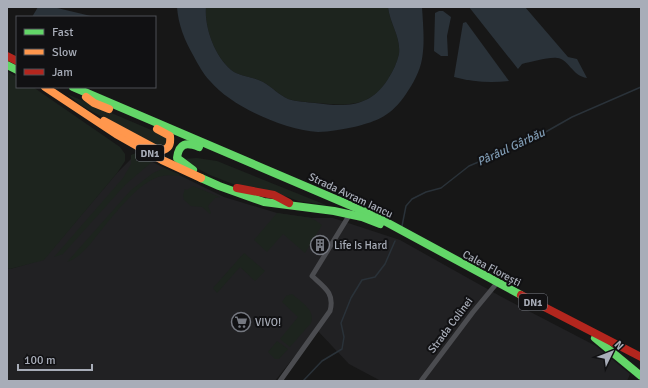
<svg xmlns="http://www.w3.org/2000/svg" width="648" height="388" font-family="Signika,sans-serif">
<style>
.built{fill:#212123}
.green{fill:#1d241e}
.water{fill:#2a3239}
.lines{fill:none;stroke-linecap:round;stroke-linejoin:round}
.stream{stroke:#2a3239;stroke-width:1.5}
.street{stroke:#4b4c50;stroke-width:5}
.fast{stroke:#63d668;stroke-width:8}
.slow{stroke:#ff974d;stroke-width:8}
.jam{stroke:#b3261e;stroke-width:8}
.labels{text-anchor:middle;stroke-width:4;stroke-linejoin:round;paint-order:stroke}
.shield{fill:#111113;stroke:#7b7e86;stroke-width:1}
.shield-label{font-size:10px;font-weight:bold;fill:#a8adb8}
.street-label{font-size:11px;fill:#a8adb8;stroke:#111113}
.poi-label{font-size:11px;fill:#a8adb8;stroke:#111113;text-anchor:start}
.water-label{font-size:12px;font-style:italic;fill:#7f9bb3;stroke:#111113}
</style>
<rect width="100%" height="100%" fill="#171717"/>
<polygon class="built" points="136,154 224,197 277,213 312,218 333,218 400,240 500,296 596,346 630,374 627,381 381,381 349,364 316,329 275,381 7,381 7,268 10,269 44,259 117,173"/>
<g class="green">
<path d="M 206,7 L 388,7 C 390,24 401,37 399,54 C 397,63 393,71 388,79 C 371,107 348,106 318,103 C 309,102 298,102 288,99 C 279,95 272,87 263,82 C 254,77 243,77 234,72 C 216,60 204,28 206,7 Z"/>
<polygon points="7,71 17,77 17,87 33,87 120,147 125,154 125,161 117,173 44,260 10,269 7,268"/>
<polygon points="67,94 163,135 167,139 167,145 159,148 82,106"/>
<polygon points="136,153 153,161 125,185 63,254 54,257 123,178 131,164 131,155"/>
<polygon points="197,158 217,161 326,205 298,201 288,197 238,186 210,175 183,161 182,159"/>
<path d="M 164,168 L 179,174 L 180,176 C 173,175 165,175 158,177 C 136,184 110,220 95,238 C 87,248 79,258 67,262 L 131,190 L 153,173 Z"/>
<polygon points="193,186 220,197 215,198 208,206 211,213 210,214 202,207 191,206 184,200 183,195 185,189 187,190"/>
<polygon points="277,213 312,218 322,225 305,253 283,234 267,252 254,240"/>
<polygon points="244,253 265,271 255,281 240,267 217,293 213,288"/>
<path d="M 292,294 C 301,302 316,310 311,323 L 290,347 L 280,339 L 298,317 L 282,302 L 286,296 Z"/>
<polygon points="277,341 288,349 279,359 275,359 268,352"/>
</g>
<g class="water">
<polygon points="38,7 53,7 95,17 32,17"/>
<path d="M 177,7 L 206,7 C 204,28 216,60 234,72 C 243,77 254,77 263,82 C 272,87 279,95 288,99 C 297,102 307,102 315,103 C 345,107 370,108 388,79 C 393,71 397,63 399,54 C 401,37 390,24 388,7 L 422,7 C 423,24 425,42 422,59 C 420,71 413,84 406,94 C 391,116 378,121 354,127 C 342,129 330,132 318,132 C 284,130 232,107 210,81 C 203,74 198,64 193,55 C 185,41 178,24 177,7 Z"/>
<path d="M 469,7 L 525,7 L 568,57 L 577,59 L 587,78 C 572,76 569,59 557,58 C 548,57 531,62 522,64 L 518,69 Z"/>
<polygon points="439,11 443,11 451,17 447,36 448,56 441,56 434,51 435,13"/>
<path d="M 466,22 L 509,81 C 490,83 473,82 454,77 L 463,23 Z"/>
</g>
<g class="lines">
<g class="stream">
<polyline points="402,226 406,206 412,199 426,192 441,188 469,166 535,138 572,117 641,87"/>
<polyline points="303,381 322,361 342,349 344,337 341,323 351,298 362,280 375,277 385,264 395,241"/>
</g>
<g class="street">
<path d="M 280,381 L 330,311 C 335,293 324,287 312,276 L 350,214"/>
<polyline points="421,381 473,312 497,283"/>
</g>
<g class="fast">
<polyline points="7,65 17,70"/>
<polyline points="73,87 375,216 521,295"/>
<path d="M 193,170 L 177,158 C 179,143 186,142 199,147"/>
<polyline points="201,178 219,186 264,202 334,211 362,217 380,224"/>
<polyline points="595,338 641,376"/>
</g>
<g class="slow">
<polyline points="45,87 116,134 162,160 201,178"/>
<polyline points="86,97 94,103 109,109"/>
<path d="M 104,121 L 160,151 C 169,149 171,145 170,136 L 157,129"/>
</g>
<g class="jam">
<polyline points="7,56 17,61"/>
<polyline points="237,188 274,195 289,203"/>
<polyline points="521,295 641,357"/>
</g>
</g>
<defs>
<g id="building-ring" transform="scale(1)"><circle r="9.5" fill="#111113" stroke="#757880" stroke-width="1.5"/><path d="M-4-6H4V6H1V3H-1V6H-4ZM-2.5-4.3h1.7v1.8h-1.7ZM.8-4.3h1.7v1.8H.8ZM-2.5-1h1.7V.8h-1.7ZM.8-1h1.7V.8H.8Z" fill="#757880"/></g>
<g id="supermarket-ring" transform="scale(1)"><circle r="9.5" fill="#111113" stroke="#757880" stroke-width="1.5"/><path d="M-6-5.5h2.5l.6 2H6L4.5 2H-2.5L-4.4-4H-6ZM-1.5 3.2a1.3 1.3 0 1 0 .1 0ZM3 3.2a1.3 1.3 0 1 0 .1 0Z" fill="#757880"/></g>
</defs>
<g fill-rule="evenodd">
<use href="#building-ring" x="320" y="245"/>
<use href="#supermarket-ring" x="241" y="322"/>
</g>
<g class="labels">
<g class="shield">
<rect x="136" y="145" width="28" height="16" rx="3"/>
<rect x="519" y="294" width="28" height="16" rx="3"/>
</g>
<g class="shield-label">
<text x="150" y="157">DN1</text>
<text x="533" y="306">DN1</text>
</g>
<g class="street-label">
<text transform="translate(351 195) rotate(25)" y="4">Strada Avram Iancu</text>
<text transform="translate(492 268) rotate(28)" y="4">Calea Florești</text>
<text transform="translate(450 325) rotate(-53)" y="4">Strada Colinei</text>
</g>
<g class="poi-label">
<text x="334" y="249">Life Is Hard</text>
<text x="255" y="326">VIVO!</text>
</g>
<g class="water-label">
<text transform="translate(511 147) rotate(-25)" y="4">Pârâul Gârbău</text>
</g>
</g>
<rect width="648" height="388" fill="none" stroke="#a8adb8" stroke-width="16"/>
<rect x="16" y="16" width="140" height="72" fill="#111113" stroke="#4d4f55"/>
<rect x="24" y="29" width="20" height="6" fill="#63d668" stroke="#4d4f55"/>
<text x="52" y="36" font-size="12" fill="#a8adb8">Fast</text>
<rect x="24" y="49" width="20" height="6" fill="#ff974d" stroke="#4d4f55"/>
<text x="52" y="56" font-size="12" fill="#a8adb8">Slow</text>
<rect x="24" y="69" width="20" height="6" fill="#b3261e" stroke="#4d4f55"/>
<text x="52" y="76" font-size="12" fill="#a8adb8">Jam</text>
<g transform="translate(612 352) rotate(47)" stroke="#111113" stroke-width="3" paint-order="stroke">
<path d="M0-3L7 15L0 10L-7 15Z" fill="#a8adb8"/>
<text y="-6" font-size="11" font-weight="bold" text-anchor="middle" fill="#a8adb8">N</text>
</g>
<path d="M18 364v6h74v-6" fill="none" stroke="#a8adb8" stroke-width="2"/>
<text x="24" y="364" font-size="12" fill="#a8adb8" stroke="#111113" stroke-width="3" paint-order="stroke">100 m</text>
</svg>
